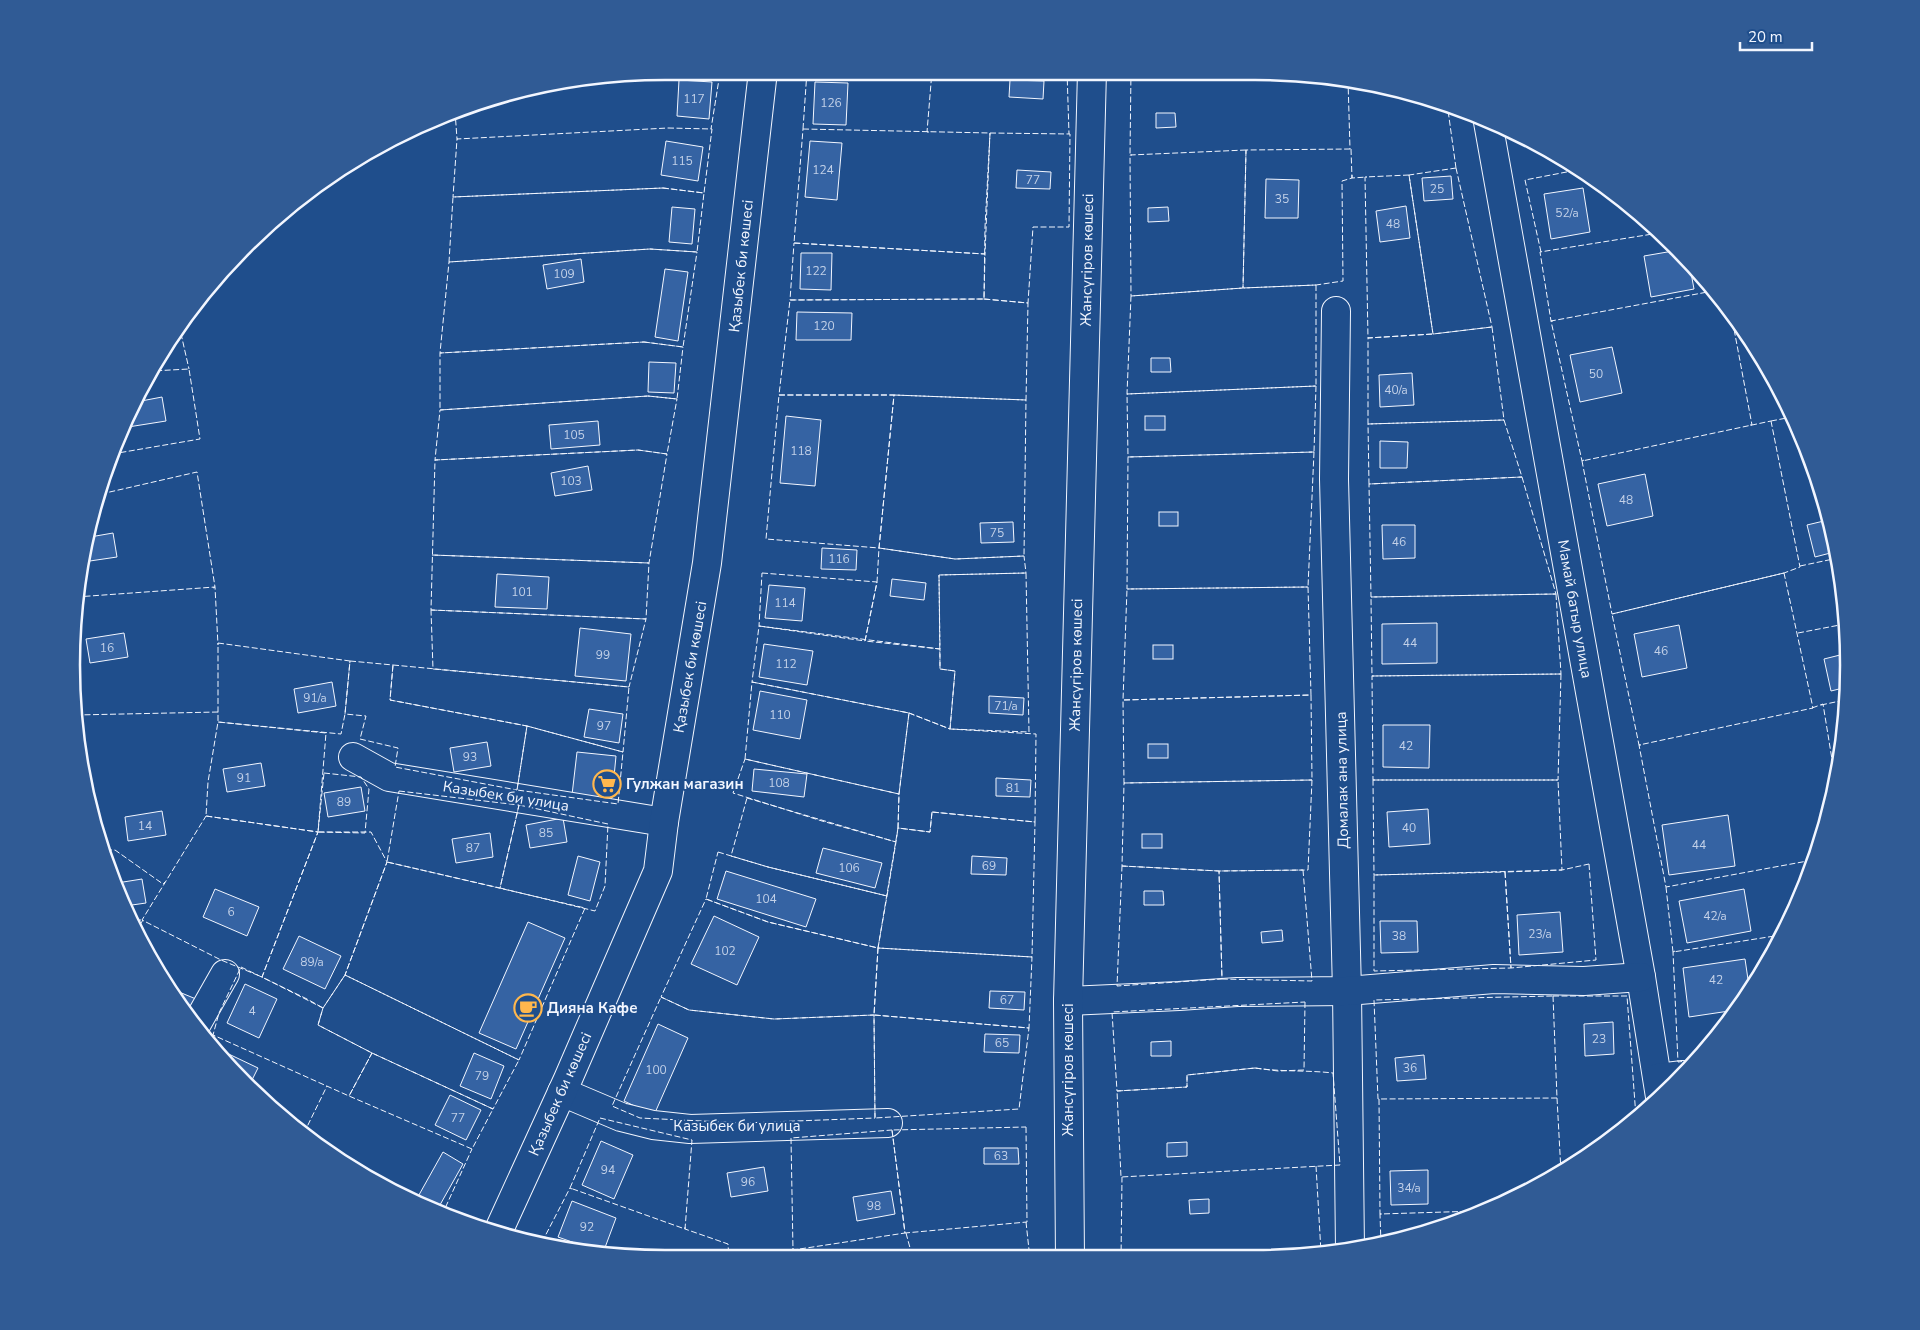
<svg xmlns="http://www.w3.org/2000/svg" width="1920" height="1330" font-family="'Nunito Sans',sans-serif">
<style>
.building{fill:#3563a3;stroke:#f2f6ff}
.lines{fill:none;stroke-linecap:round;stroke-linejoin:round}
.minor-casing{stroke:#f2f6ff;stroke-width:30}
.major-casing{stroke:#f2f6ff;stroke-width:30}
.minor{stroke:#1f4e8c;stroke-width:28}
.major{stroke:#1f4e8c;stroke-width:28}
.fence{stroke:#f2f6ff;stroke-width:1;stroke-dasharray:6 2.5;stroke-linecap:butt}
.labels{text-anchor:middle;stroke-width:4;stroke-linejoin:round;paint-order:stroke}
.number-label{font-size:12px;fill:#c3d1e8}
.street-label{font-size:15px;fill:#f2f6ff;stroke:#1f4e8c}
.poi-label{font-size:15px;font-weight:bold;fill:#f2f6ff;stroke:#1f4e8c;text-anchor:start}
.rim{fill:none;stroke:#f2f6ff;stroke-width:2.5}
</style>
<rect width="100%" height="100%" fill="#1f4e8c"/>
<g class="building">
<polygon points="679,80 712,82 709,119 677,116"/>
<polygon points="1010,80 1044,81 1043,99 1009,97"/>
<polygon points="815,82 848,83 846,125 813,124"/>
<polygon points="1156,113 1175,113 1176,127 1156,128"/>
<polygon points="666,141 703,147 698,181 661,175"/>
<polygon points="810,141 842,143 837,200 805,197"/>
<polygon points="1017,170 1051,172 1050,189 1016,188"/>
<polygon points="1451,176 1453,199 1424,201 1422,178"/>
<polygon points="1266,179 1299,180 1298,218 1265,218"/>
<polygon points="1583,188 1590,232 1551,239 1544,194"/>
<polygon points="1406,206 1410,238 1380,242 1376,211"/>
<polygon points="672,207 695,209 692,244 669,242"/>
<polygon points="1168,207 1169,221 1148,222 1148,208"/>
<polygon points="1679,250 1689,262 1694,289 1651,297 1644,256"/>
<polygon points="801,253 832,253 831,290 800,289"/>
<polygon points="581,259 584,282 547,289 543,265"/>
<polygon points="665,269 688,272 678,341 655,337"/>
<polygon points="797,312 852,313 851,340 796,340"/>
<polygon points="1612,347 1622,393 1580,402 1570,355"/>
<polygon points="1151,358 1170,358 1171,372 1151,372"/>
<polygon points="649,362 676,363 674,393 648,392"/>
<polygon points="1412,373 1414,405 1380,407 1379,375"/>
<polygon points="162,397 166,421 128,427 127,419 136,402"/>
<polygon points="786,416 821,420 815,486 780,483"/>
<rect x="1145" y="416" width="20" height="14"/>
<polygon points="598,421 600,445 551,449 549,425"/>
<polygon points="1380,441 1408,442 1407,468 1380,468"/>
<polygon points="588,466 592,490 555,496 551,473"/>
<polygon points="1645,474 1653,516 1607,526 1598,484"/>
<rect x="1159" y="512" width="19" height="14"/>
<polygon points="1828,520 1838,551 1815,557 1807,525"/>
<polygon points="1013,522 1014,542 981,543 980,523"/>
<polygon points="1382,525 1415,525 1415,558 1383,559"/>
<polygon points="113,533 117,557 83,562 90,537"/>
<polygon points="822,548 857,550 856,570 821,569"/>
<polygon points="497,574 549,577 547,609 495,607"/>
<polygon points="892,579 926,583 924,600 890,596"/>
<polygon points="769,585 805,588 802,621 765,618"/>
<polygon points="1437,623 1437,663 1382,664 1382,624"/>
<polygon points="1679,625 1687,668 1642,677 1634,634"/>
<polygon points="580,628 631,634 626,681 575,676"/>
<polygon points="124,633 128,657 90,663 86,639"/>
<polygon points="764,644 813,651 807,685 759,677"/>
<rect x="1153" y="645" width="20" height="14"/>
<polygon points="1848,653 1849,665 1847,687 1831,691 1824,659"/>
<polygon points="332,682 336,706 298,713 294,689"/>
<polygon points="760,691 807,700 800,739 753,730"/>
<polygon points="989,696 1024,698 1023,715 989,713"/>
<polygon points="589,709 623,714 619,743 584,737"/>
<polygon points="1383,725 1430,725 1429,768 1383,767"/>
<polygon points="487,742 491,766 454,772 450,748"/>
<rect x="1148" y="744" width="20" height="14"/>
<polygon points="577,752 616,756 612,798 572,795"/>
<polygon points="261,763 265,786 227,792 223,769"/>
<polygon points="754,769 807,774 804,797 752,791"/>
<polygon points="996,778 1031,780 1030,797 996,796"/>
<polygon points="361,787 365,811 328,817 324,793"/>
<polygon points="1428,809 1430,844 1389,847 1387,812"/>
<polygon points="162,811 166,835 128,841 125,817"/>
<polygon points="1728,815 1735,866 1669,875 1662,825"/>
<polygon points="563,818 567,842 530,848 526,825"/>
<polygon points="490,833 493,857 456,863 452,839"/>
<rect x="1142" y="834" width="20" height="14"/>
<polygon points="823,848 882,863 875,888 816,873"/>
<polygon points="578,856 600,862 590,901 568,895"/>
<polygon points="972,856 1007,858 1006,875 971,874"/>
<polygon points="726,871 816,899 806,927 717,899"/>
<polygon points="142,879 146,903 125,906 117,883"/>
<polygon points="215,889 259,907 247,936 203,917"/>
<polygon points="1744,889 1751,931 1687,943 1679,901"/>
<polygon points="1144,891 1163,891 1164,905 1144,905"/>
<polygon points="1560,912 1563,952 1519,955 1517,915"/>
<polygon points="714,916 759,937 737,985 691,964"/>
<polygon points="1380,921 1417,921 1418,952 1381,953"/>
<polygon points="528,922 565,938 516,1049 479,1033"/>
<polygon points="1282,930 1283,941 1262,943 1261,932"/>
<polygon points="299,936 341,956 325,989 283,969"/>
<polygon points="1745,959 1750,993 1736,1010 1689,1017 1683,968"/>
<polygon points="245,984 277,999 259,1038 227,1023"/>
<polygon points="167,987 196,999 189,1016 171,995"/>
<polygon points="990,991 1025,992 1024,1010 989,1008"/>
<polygon points="1613,1022 1614,1054 1585,1056 1584,1024"/>
<polygon points="658,1024 688,1038 654,1115 624,1101"/>
<polygon points="985,1034 1020,1035 1019,1053 984,1052"/>
<polygon points="1171,1041 1171,1056 1151,1056 1151,1042"/>
<polygon points="214,1047 258,1068 248,1088 245,1085"/>
<polygon points="474,1053 504,1066 491,1099 460,1086"/>
<polygon points="1424,1055 1426,1079 1397,1081 1395,1058"/>
<polygon points="450,1095 481,1110 466,1140 435,1125"/>
<polygon points="601,1141 633,1155 614,1199 582,1185"/>
<polygon points="1187,1142 1187,1156 1167,1157 1167,1143"/>
<polygon points="984,1148 1018,1148 1019,1164 984,1164"/>
<polygon points="443,1152 463,1164 436,1212 415,1202"/>
<polygon points="764,1167 768,1191 731,1197 727,1173"/>
<polygon points="1428,1170 1428,1204 1391,1205 1390,1171"/>
<polygon points="891,1191 895,1214 857,1221 853,1197"/>
<polygon points="1209,1199 1209,1213 1190,1214 1189,1200"/>
<polygon points="572,1201 616,1218 603,1253 558,1237"/>
</g>
<g class="lines">
<g class="minor-casing">
<g id="minor">
<polyline points="1488,122 1641,977 1660,1097"/>
<polyline points="1336,311 1334,479 1347,991 1350,1249"/>
<polyline points="353,757 389,777 664,822"/>
<polyline points="1068,1001 1179,996 1237,992 1347,991 1494,979 1584,981 1641,977"/>
<polyline points="196,1025 225,974"/>
<polyline points="1658,1078 1683,1075"/>
<polyline points="562,1092 621,1117 653,1125 690,1129 888,1123"/>
<polyline points="1070,1259 1068,1001 1092,71"/>
</g>
</g>
<g class="major-casing">
<polyline id="major" points="498,1232 568,1079 658,871 664,822 707,563 763,71"/>
</g>
<use href="#minor" class="minor"/>
<use href="#major" class="major"/>
<g class="fence">
<polyline points="705,71 720,73 711,129"/>
<polyline points="1067,71 1069,134"/>
<polyline points="1131,71 1130,155 1132,155"/>
<polyline points="1348,80 1350,149"/>
<polyline points="1447,103 1456,168 1454,169"/>
<polyline points="455,111 457,139 458,139"/>
<polygon points="668,128 712,129 704,193 663,188 453,197 457,139"/>
<polygon points="803,129 990,133 985,254 794,243"/>
<polyline points="803,129 807,71"/>
<polyline points="929,132 927,132 932,71"/>
<polygon points="990,133 1070,134 1069,227 1033,227 1028,303 984,299 985,227"/>
<polygon points="1351,149 1352,178 1342,181 1343,281 1316,285 1243,288 1246,150"/>
<polygon points="1246,150 1243,288 1131,296 1130,155"/>
<polygon points="1456,168 1492,327 1433,334 1409,175"/>
<polyline points="1352,175 1352,178 1367,177"/>
<polygon points="1409,175 1433,334 1368,338 1365,177"/>
<polygon points="663,188 704,193 697,252 650,249 449,262 453,197"/>
<polygon points="794,243 985,254 984,299 790,300"/>
<polygon points="650,249 697,252 683,347 644,342 440,353 449,262"/>
<polyline points="1541,252 1525,180 1577,170"/>
<polygon points="1316,285 1316,386 1127,394 1131,296 1243,288"/>
<polygon points="984,299 1028,303 1026,400 894,395 779,395 790,300"/>
<polyline points="1731,313 1752,425 1750,425"/>
<polyline points="1553,321 1551,321 1540,252 1659,233"/>
<polyline points="179,325 189,369"/>
<polygon points="1492,327 1504,420 1368,424 1368,338 1433,334"/>
<polygon points="644,342 683,347 677,399 648,396 440,410 440,353"/>
<polygon points="1316,386 1314,452 1128,457 1127,394"/>
<polygon points="779,395 894,395 879,548 766,539"/>
<polygon points="894,395 1026,400 1024,556 955,559 879,548"/>
<polygon points="648,396 677,399 667,454 638,450 435,460 440,410"/>
<polygon points="1504,420 1522,477 1369,484 1368,424"/>
<polygon points="1771,421 1800,567 1784,573 1612,614 1582,461"/>
<polyline points="1771,421 1792,417"/>
<polygon points="1314,452 1308,587 1127,589 1128,457"/>
<polyline points="112,454 200,439 189,369 152,371"/>
<polyline points="1584,460 1582,461 1551,321 1713,291"/>
<polygon points="1522,477 1556,594 1371,597 1369,484"/>
<polyline points="101,494 197,472 215,587 213,588"/>
<polygon points="879,548 955,559 1024,556 1026,573 939,575 940,649 865,641 877,582"/>
<polyline points="432,555 649,563 646,619 431,610 435,460 638,450 667,454 649,563 432,555"/>
<polyline points="1800,566 1838,558"/>
<polygon points="762,573 877,582 865,641 759,626"/>
<polygon points="1026,573 1029,732 950,729 955,671 940,669 939,575"/>
<polygon points="1784,573 1813,708 1639,745 1612,614"/>
<polygon points="1308,587 1311,695 1123,700 1127,589"/>
<polygon points="1556,594 1561,674 1372,676 1371,597"/>
<polyline points="76,597 215,587 218,645"/>
<polygon points="431,610 646,619 629,687 433,669"/>
<polygon points="759,626 940,649 940,669 955,671 950,729 909,713 752,682"/>
<polyline points="1798,633 1845,624"/>
<polygon points="218,643 350,661 345,714 341,734 218,722"/>
<polygon points="350,661 393,665 390,700 527,726 517,790 395,767 398,748 360,739 366,716 345,714"/>
<polygon points="393,665 629,687 623,752 527,726 390,700"/>
<polygon points="1561,674 1558,780 1373,780 1372,676"/>
<polygon points="752,682 909,713 899,794 745,759"/>
<polygon points="1311,695 1312,780 1124,783 1123,700"/>
<polyline points="1821,705 1845,700"/>
<polyline points="1812,708 1823,704 1836,784"/>
<polygon points="909,713 950,729 1036,734 1035,822 932,812 930,832 898,828 899,794"/>
<polyline points="76,715 218,712"/>
<polygon points="218,722 326,733 318,832 206,816 208,782"/>
<polygon points="527,726 623,752 618,804 517,790"/>
<polyline points="1641,745 1639,745 1666,887 1813,860"/>
<polygon points="745,759 899,794 898,828 896,842 822,821 733,793"/>
<polygon points="324,773 361,777 369,789 365,833 318,832"/>
<polygon points="1312,780 1308,870 1219,871 1122,866 1124,783"/>
<polygon points="1373,780 1558,780 1562,870 1374,875"/>
<polygon points="399,791 519,805 500,888 387,862"/>
<polygon points="747,798 896,842 887,896 768,867 731,856"/>
<polygon points="519,805 608,824 605,886 595,911 500,888"/>
<polygon points="932,812 1035,822 1032,957 878,948 898,828 930,832"/>
<polygon points="206,816 318,832 262,977 221,960 142,920"/>
<polygon points="318,832 371,832 387,862 345,975 323,1008 262,977"/>
<polyline points="106,850 115,850 163,884 165,882"/>
<polygon points="718,852 768,867 887,896 878,948 768,922 706,899"/>
<polygon points="387,862 585,908 519,1060 345,975"/>
<polygon points="1589,864 1596,960 1511,968 1505,872 1562,870"/>
<polygon points="1122,866 1219,871 1222,979 1117,986"/>
<polygon points="1303,870 1312,981 1222,979 1219,871"/>
<polygon points="1505,872 1511,968 1374,971 1374,875"/>
<polyline points="1666,887 1673,952 1781,935"/>
<polygon points="706,899 768,922 878,948 874,1015 774,1019 689,1010 661,997"/>
<polyline points="130,920 141,920"/>
<polyline points="135,932 143,920"/>
<polygon points="878,948 1032,957 1029,1028 874,1015"/>
<polyline points="1675,951 1673,952 1678,1062 1696,1060"/>
<polygon points="241,967 307,999 323,1008 318,1025 372,1053 349,1096 213,1035 219,1013"/>
<polygon points="345,975 519,1060 493,1109 372,1053 318,1025 323,1008"/>
<polygon points="1553,996 1557,1098 1378,1099 1374,1000"/>
<polyline points="1553,996 1627,996 1636,1117"/>
<polygon points="661,997 689,1010 774,1019 874,1015 875,1118 743,1123 640,1118 612,1106"/>
<polygon points="1305,1002 1304,1070 1278,1071 1255,1068 1187,1075 1187,1087 1117,1091 1112,1012"/>
<polygon points="874,1015 1029,1028 1019,1109 875,1118"/>
<polyline points="207,1038 213,1035 215,1036"/>
<polygon points="372,1053 493,1109 472,1149 349,1096"/>
<path d="M 1255,1068 C 1281,1072 1307,1070 1333,1073 L 1340,1165 L 1121,1177 L 1117,1091 L 1187,1087 L 1187,1075 Z"/>
<polyline points="1557,1098 1561,1172"/>
<polyline points="1379,1099 1380,1214 1478,1211"/>
<polygon points="600,1118 692,1140 685,1229 570,1188"/>
<polygon points="1026,1127 1027,1222 905,1233 892,1130"/>
<polygon points="892,1130 905,1233 793,1250 791,1138"/>
<polyline points="304,1133 327,1086"/>
<polyline points="1316,1166 1321,1252"/>
<polyline points="442,1215 472,1149"/>
<polyline points="1026,1222 1030,1259"/>
<polyline points="685,1227 685,1229 728,1244 729,1259"/>
<polyline points="906,1233 913,1259"/>
<polyline points="1381,1244 1380,1214 1383,1214"/>
<polyline points="555,1248 541,1244 570,1188 572,1189"/>
<polyline points="793,1248 793,1259"/>
<polyline points="1121,1259 1122,1177"/>
</g>
</g>
<defs>
<g id="supermarket-ring" transform="scale(1.4375)"><circle r="9.5" fill="#1f4e8c" stroke="#ffb74d" stroke-width="1.5"/><path d="M-6-5.5h2.5l.6 2H6L4.5 2H-2.5L-4.4-4H-6ZM-1.5 3.2a1.3 1.3 0 1 0 .1 0ZM3 3.2a1.3 1.3 0 1 0 .1 0Z" fill="#ffb74d"/></g>
<g id="cafe-ring" transform="scale(1.4375)"><circle r="9.5" fill="#1f4e8c" stroke="#ffb74d" stroke-width="1.5"/><path d="M-5.5-4.5H6V0H3Q3 3.5 0 3.5H-2.5Q-5.5 3.5-5.5 0ZM3-3.2v2h1.7v-2ZM-6 4.5H4V6H-6Z" fill="#ffb74d"/></g>
</defs>
<g fill-rule="evenodd">
<use href="#supermarket-ring" x="607" y="784"/>
<use href="#cafe-ring" x="528" y="1008"/>
</g>
<g class="labels">
<g class="number-label">
<text x="694" y="103">117</text>
<text x="831" y="107">126</text>
<text x="682" y="165">115</text>
<text x="823" y="174">124</text>
<text x="1033" y="184">77</text>
<text x="1437" y="193">25</text>
<text x="1282" y="203">35</text>
<text x="1567" y="217">52/а</text>
<text x="1393" y="228">48</text>
<text x="816" y="275">122</text>
<text x="564" y="278">109</text>
<text x="824" y="330">120</text>
<text x="1596" y="378">50</text>
<text x="1396" y="394">40/а</text>
<text x="574" y="439">105</text>
<text x="801" y="455">118</text>
<text x="571" y="485">103</text>
<text x="1626" y="504">48</text>
<text x="997" y="537">75</text>
<text x="1399" y="546">46</text>
<text x="839" y="563">116</text>
<text x="522" y="596">101</text>
<text x="785" y="607">114</text>
<text x="1410" y="647">44</text>
<text x="107" y="652">16</text>
<text x="1661" y="655">46</text>
<text x="603" y="659">99</text>
<text x="786" y="668">112</text>
<text x="315" y="702">91/а</text>
<text x="1006" y="710">71/а</text>
<text x="780" y="719">110</text>
<text x="604" y="730">97</text>
<text x="1406" y="750">42</text>
<text x="470" y="761">93</text>
<text x="244" y="782">91</text>
<text x="779" y="787">108</text>
<text x="1013" y="792">81</text>
<text x="344" y="806">89</text>
<text x="145" y="830">14</text>
<text x="1409" y="832">40</text>
<text x="546" y="837">85</text>
<text x="1699" y="849">44</text>
<text x="473" y="852">87</text>
<text x="989" y="870">69</text>
<text x="849" y="872">106</text>
<text x="766" y="903">104</text>
<text x="231" y="916">6</text>
<text x="1715" y="920">42/а</text>
<text x="1540" y="938">23/а</text>
<text x="1399" y="940">38</text>
<text x="725" y="955">102</text>
<text x="312" y="966">89/а</text>
<text x="1716" y="984">42</text>
<text x="1007" y="1004">67</text>
<text x="252" y="1015">4</text>
<text x="1599" y="1043">23</text>
<text x="1002" y="1047">65</text>
<text x="1410" y="1072">36</text>
<text x="656" y="1074">100</text>
<text x="482" y="1080">79</text>
<text x="458" y="1122">77</text>
<text x="1001" y="1160">63</text>
<text x="608" y="1174">94</text>
<text x="748" y="1186">96</text>
<text x="1409" y="1192">34/а</text>
<text x="874" y="1210">98</text>
<text x="587" y="1231">92</text>
</g>
<g class="street-label">
<text transform="translate(1087 260) rotate(-89)" y="5">Жансүгіров көшесі</text>
<text transform="translate(741 266) rotate(-84)" y="5">Қазыбек би көшесі</text>
<text transform="translate(1575 609) rotate(80)" y="5">Мамай батыр улица</text>
<text transform="translate(1076 665) rotate(-89)" y="5">Жансүгіров көшесі</text>
<text transform="translate(690 667) rotate(-80)" y="5">Қазыбек би көшесі</text>
<text transform="translate(1342 780) rotate(-91)" y="5">Домалак ана улица</text>
<text transform="translate(506 796) rotate(9)" y="5">Казыбек би улица</text>
<text transform="translate(1068 1070) rotate(-90)" y="5">Жансүгіров көшесі</text>
<text transform="translate(560 1094) rotate(-66)" y="5">Қазыбек би көшесі</text>
<text x="737" y="1131">Казыбек би улица</text>
</g>
<g class="poi-label">
<text x="626" y="789">Гулжан магазин</text>
<text x="547" y="1013">Дияна Кафе</text>
</g>
</g>
<path d="M0 0H1920V1330H0ZM665 80H1255A585 585 0 0 1 1840 665V665A585 585 0 0 1 1255 1250H665A585 585 0 0 1 80 665V665A585 585 0 0 1 665 80Z" fill="#305b95" fill-rule="evenodd"/>
<path class="rim" d="M665 80H1255A585 585 0 0 1 1840 665V665A585 585 0 0 1 1255 1250H665A585 585 0 0 1 80 665V665A585 585 0 0 1 665 80Z"/>
<path d="M1740 42v8h72v-8" fill="none" stroke="#f2f6ff" stroke-width="2.5"/>
<text x="1748" y="42" font-size="15" fill="#f2f6ff" stroke="#1f4e8c" stroke-width="4" paint-order="stroke">20 m</text>
</svg>
